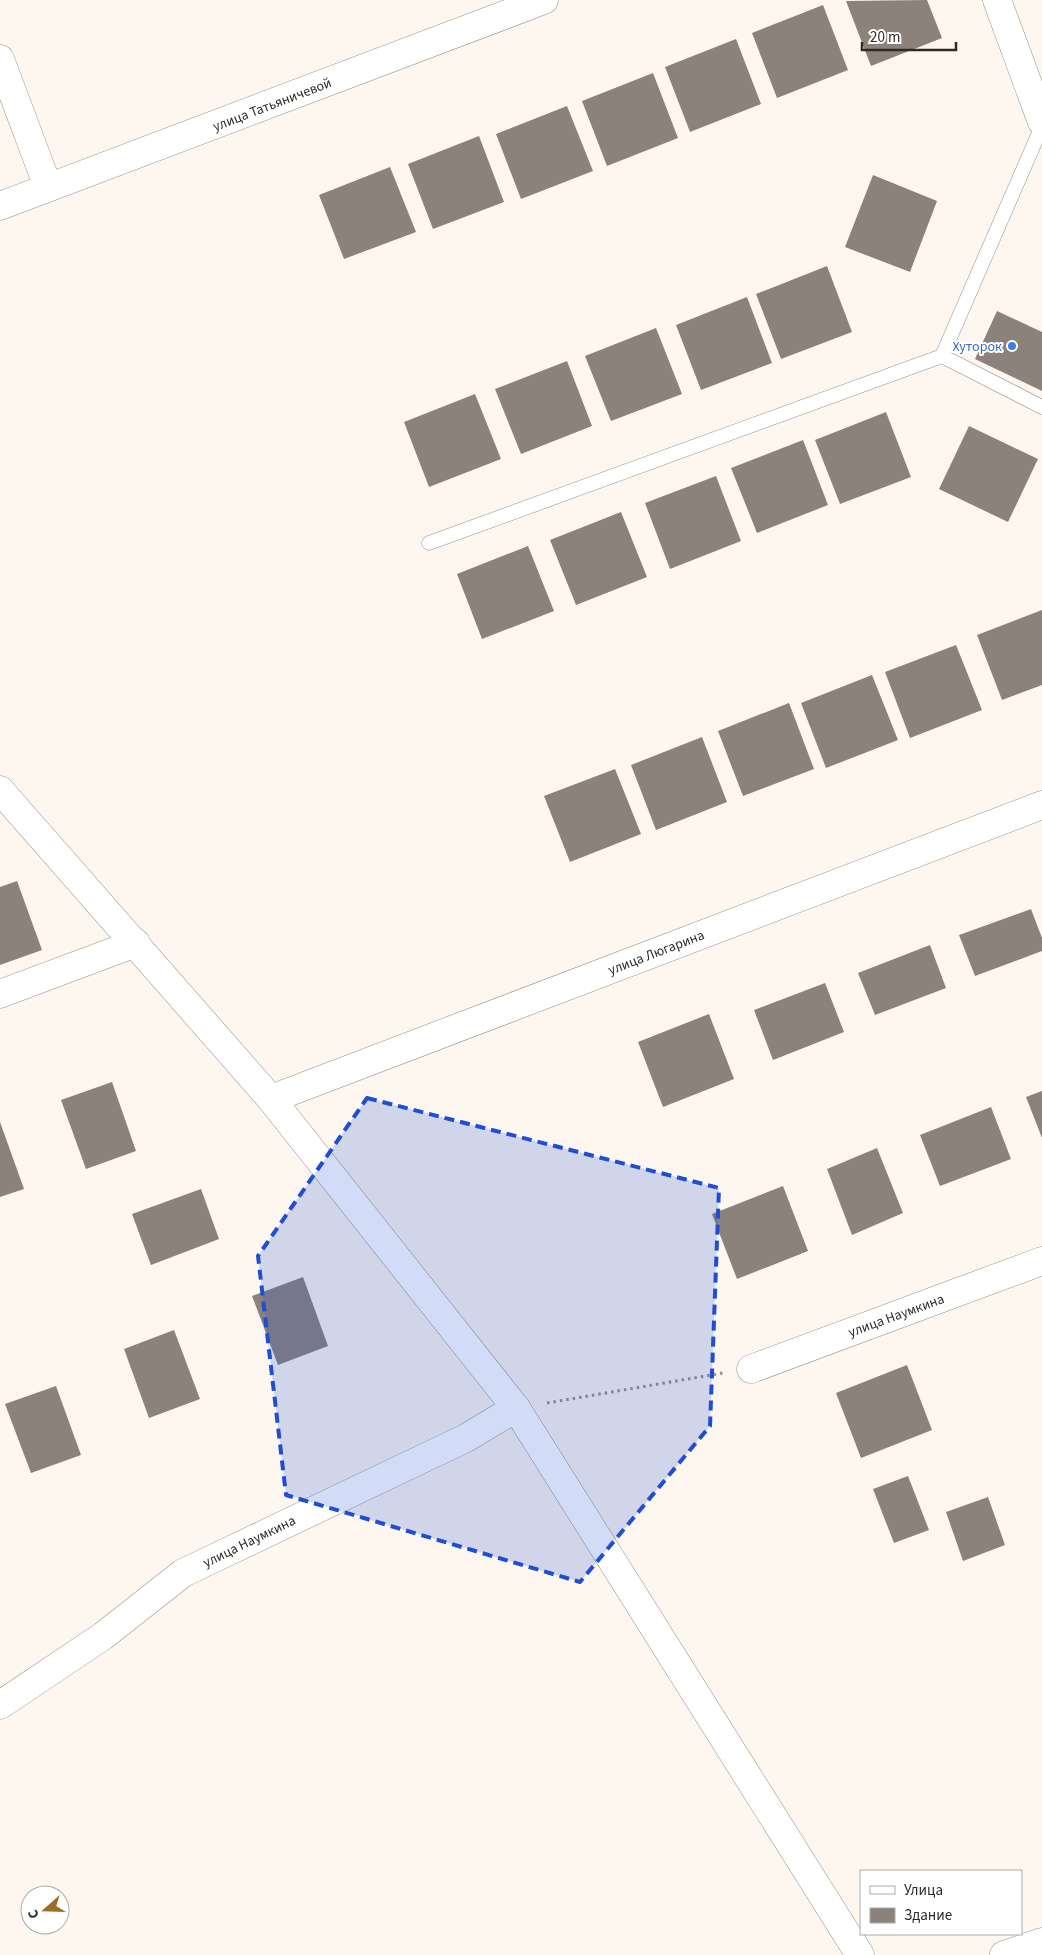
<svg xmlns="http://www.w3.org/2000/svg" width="1042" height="1955" font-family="'Source Sans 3',sans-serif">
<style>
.building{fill:#8d817b}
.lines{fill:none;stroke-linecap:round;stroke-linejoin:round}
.service-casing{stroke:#9a9289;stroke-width:15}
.minor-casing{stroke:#9a9289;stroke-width:29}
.path{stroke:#96918b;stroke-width:3;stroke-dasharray:2.5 4;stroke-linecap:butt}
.service{stroke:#fff;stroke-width:14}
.minor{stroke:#fff;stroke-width:28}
.marked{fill:#1d4ed8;fill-opacity:0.2;stroke:#1d4ed8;stroke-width:4;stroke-dasharray:10 6;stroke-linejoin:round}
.shop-dot{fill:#3f7fe0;stroke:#fff;stroke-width:2}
.labels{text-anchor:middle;stroke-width:4;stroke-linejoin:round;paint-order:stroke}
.street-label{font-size:14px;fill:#2e2b27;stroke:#fff}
.shop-label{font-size:14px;fill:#366cbe;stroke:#fff;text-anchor:end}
</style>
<rect width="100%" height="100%" fill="#fef7ef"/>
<g class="building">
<polygon points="927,0 942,38 871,66 846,1"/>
<polygon points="823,5 848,70 777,98 752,33"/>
<polygon points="736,39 761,104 690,132 665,67"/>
<polygon points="653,73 678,138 607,166 582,101"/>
<polygon points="567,106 593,171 521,199 496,134"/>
<polygon points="479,136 504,202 433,229 408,164"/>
<polygon points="390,167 416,232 344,259 319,195"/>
<polygon points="873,175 937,201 910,272 845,247"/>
<polygon points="827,266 852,332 781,359 756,294"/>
<polygon points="747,297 772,363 701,390 676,325"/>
<polygon points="997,311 1042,332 1042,391 975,359"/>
<polygon points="656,328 682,394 611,421 585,356"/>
<polygon points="567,361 592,426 521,454 495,389"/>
<polygon points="475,394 501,459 429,487 404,422"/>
<polygon points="886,412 911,477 840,504 815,440"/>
<polygon points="969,426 1038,459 1008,522 939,489"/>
<polygon points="803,440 828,505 757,533 731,468"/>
<polygon points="716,476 741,541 670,569 645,503"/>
<polygon points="621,512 647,577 576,605 550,540"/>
<polygon points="528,546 554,611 482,639 457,574"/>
<polygon points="1042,610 1042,685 1002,700 977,635"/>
<polygon points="956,645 982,710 910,738 885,672"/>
<polygon points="872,675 898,740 826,768 801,703"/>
<polygon points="789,703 814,769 743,796 718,731"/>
<polygon points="702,737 727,802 656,830 631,765"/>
<polygon points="615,769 641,834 570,862 544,796"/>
<polygon points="17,881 42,950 0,965 0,887"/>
<polygon points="1031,909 1042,938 1042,951 975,976 959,935"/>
<polygon points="930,945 946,988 875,1015 858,973"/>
<polygon points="825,983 844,1032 773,1060 754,1010"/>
<polygon points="709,1014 734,1079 663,1107 638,1042"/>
<polygon points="112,1082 136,1151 86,1169 61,1100"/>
<polygon points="1042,1091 1042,1138 1026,1097"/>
<polygon points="991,1107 1011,1159 940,1186 920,1135"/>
<polygon points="0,1122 24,1189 0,1197"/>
<polygon points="877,1148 903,1213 852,1235 827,1169"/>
<polygon points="783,1186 808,1251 737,1279 712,1214"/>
<polygon points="201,1189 219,1239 151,1265 132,1214"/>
<polygon points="303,1277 328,1346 278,1365 252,1296"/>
<polygon points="174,1330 200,1399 149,1418 124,1349"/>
<polygon points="907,1365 932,1430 861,1458 836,1393"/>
<polygon points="56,1386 81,1455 31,1473 5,1404"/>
<polygon points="908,1476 929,1530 894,1543 873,1489"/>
<polygon points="988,1497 1005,1545 963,1561 946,1512"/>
</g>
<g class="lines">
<g class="service-casing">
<g id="service">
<polyline points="942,356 1042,407"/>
<polyline points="429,543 942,356 1042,126"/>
</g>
</g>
<g class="minor-casing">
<g id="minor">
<polyline points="997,0 1042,122"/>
<polyline points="0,59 48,187"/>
<polyline points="0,206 544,0"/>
<polyline points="0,790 271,1099 516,1408 860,1955"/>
<polyline points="0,994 136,943"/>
<polyline points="271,1099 1042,805"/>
<polyline points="751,1369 1042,1261"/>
<polyline points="0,1705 103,1636 183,1573 466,1438 516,1408"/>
<polyline points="1004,1955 1042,1942"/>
</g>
</g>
<polyline class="path" points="547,1403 723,1373"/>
<use href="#service" class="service"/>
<use href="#minor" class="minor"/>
</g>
<path class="marked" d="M 367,1098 L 719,1188 L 710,1426 L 580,1582 L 286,1495 L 258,1256 Z"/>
<circle class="shop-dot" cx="1012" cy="346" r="5"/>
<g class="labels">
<g class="street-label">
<text transform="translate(272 104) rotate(-21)" y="5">улица Татьяничевой</text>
<text transform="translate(656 952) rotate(-21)" y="5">улица Люгарина</text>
<text transform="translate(896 1315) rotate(-20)" y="5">улица Наумкина</text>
<text transform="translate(249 1541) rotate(-26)" y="5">улица Наумкина</text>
</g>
<g class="shop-label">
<text x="1002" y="351">Хуторок</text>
</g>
</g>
<rect x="860" y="1870" width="162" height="65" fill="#ffffff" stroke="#abaaa9"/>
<rect x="870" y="1886" width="25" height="8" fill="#ffffff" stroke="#abaaa9"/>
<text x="904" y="1895" font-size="15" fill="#2e2b27">Улица</text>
<rect x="870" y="1908" width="25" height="15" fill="#8d817b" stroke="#abaaa9"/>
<text x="904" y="1920" font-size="15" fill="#2e2b27">Здание</text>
<g transform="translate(45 1910) rotate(250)"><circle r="24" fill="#ffffff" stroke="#abaaa9"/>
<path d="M0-4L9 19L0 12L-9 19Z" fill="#a06d24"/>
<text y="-8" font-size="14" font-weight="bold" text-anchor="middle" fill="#2e2b27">С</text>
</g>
<path d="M862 42v8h94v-8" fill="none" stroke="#2e2b27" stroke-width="2.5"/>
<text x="870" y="42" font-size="15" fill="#2e2b27" stroke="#ffffff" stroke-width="4" paint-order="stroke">20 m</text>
</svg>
